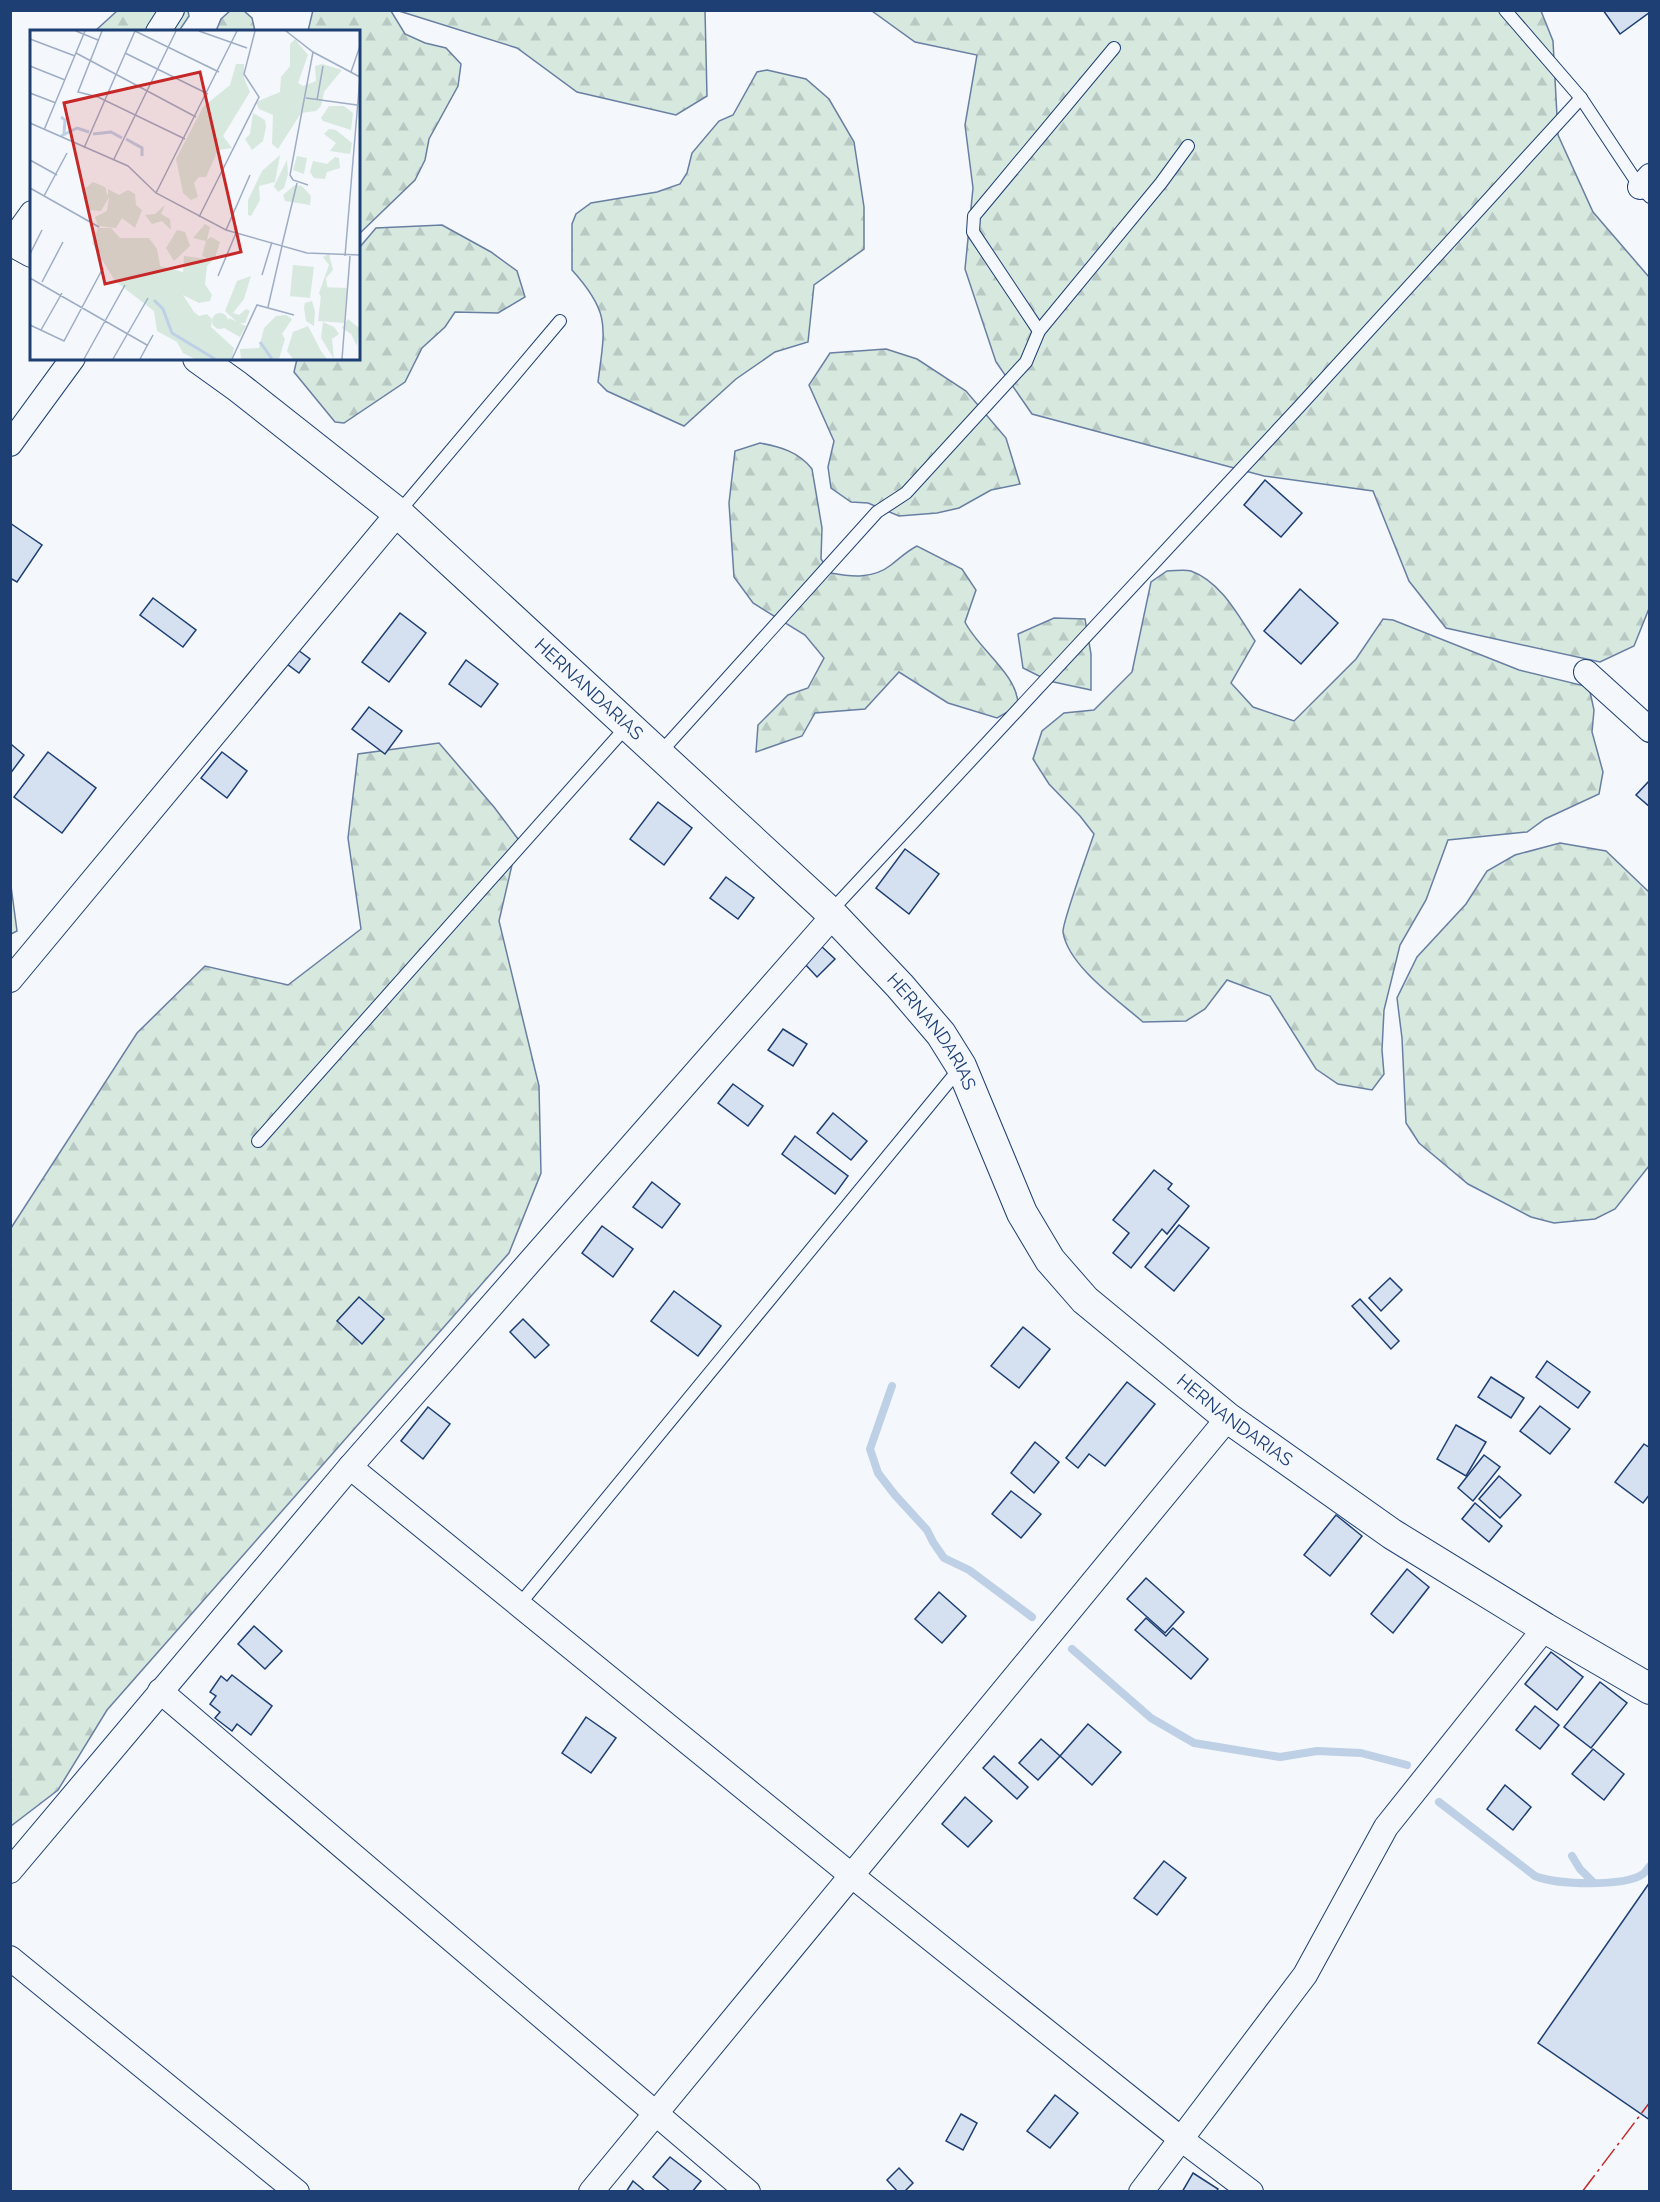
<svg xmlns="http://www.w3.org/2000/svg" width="1660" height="2202" font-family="Raleway,sans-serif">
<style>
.forest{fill:url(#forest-firs);stroke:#687fa3;stroke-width:1.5}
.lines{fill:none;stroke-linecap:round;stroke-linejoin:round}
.stream{stroke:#bed0e5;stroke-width:8}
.building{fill:#d5e0f0;stroke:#1d3f73;stroke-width:1.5}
.service-casing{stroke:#1d3f73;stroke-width:14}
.minor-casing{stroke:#1d3f73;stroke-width:26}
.tertiary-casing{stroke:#1d3f73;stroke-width:32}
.service{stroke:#f4f7fb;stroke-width:12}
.minor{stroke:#f4f7fb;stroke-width:24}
.tertiary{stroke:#f4f7fb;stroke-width:30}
.power{stroke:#c62828;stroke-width:1.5;stroke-dasharray:21 4.5 3 4.5;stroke-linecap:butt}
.labels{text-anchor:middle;stroke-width:4.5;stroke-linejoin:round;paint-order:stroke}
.street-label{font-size:18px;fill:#1d3f73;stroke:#f4f7fb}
.inset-river{fill:none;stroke:#bed0e5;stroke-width:3}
.inset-road{fill:none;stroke:#9eadc5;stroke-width:1.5}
.view{fill:#c62828;fill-opacity:0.15;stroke:#c62828;stroke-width:3}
.inset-edge{fill:none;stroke:#1d3f73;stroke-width:3}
</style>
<defs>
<pattern id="forest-firs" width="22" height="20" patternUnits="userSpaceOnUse" patternTransform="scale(1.5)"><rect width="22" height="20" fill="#d7e8df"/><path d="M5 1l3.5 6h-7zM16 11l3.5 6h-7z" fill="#b8c8c3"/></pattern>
</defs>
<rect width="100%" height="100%" fill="#f4f7fb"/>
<g class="forest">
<polygon points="231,10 244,11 252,18 255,31 216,31 221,19"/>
<polygon points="313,10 391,11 405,34 425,43 446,48 461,64 458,86 429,139 425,160 415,180 359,234 358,32 308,31"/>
<polygon points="117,11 188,11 189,16 179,31 94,32"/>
<polygon points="399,11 705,11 707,96 676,115 577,92 517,48"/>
<polygon points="872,11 1541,11 1553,41 1558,135 1593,212 1649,277 1650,606 1634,646 1600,662 1446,628 1409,581 1373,491 1264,476 1032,414 996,362 965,269 973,188 965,125 977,55 915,42"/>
<path d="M 767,70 L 806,79 L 829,99 L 854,142 L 864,207 L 864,249 L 814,285 L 808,342 L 775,352 L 736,379 L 684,426 L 607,391 L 598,382 C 605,327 611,313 572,270 L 572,224 L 576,214 L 591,203 L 657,192 L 680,184 L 687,173 L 692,153 L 719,121 L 733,115 L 757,72 Z"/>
<polygon points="442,225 491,252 517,271 525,297 498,313 455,312 445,327 422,348 405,382 344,423 335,422 294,372 297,359 358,358 359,248 376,228"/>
<polygon points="886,349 917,359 966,391 1006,438 1020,484 991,490 959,508 937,513 899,516 868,503 851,502 831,488 828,467 834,441 809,385 830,353"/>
<path d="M 760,443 C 781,447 799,452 812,469 L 822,528 L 821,559 L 831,573 C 852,577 873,579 891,565 C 900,558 907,551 917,546 L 962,569 L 976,590 L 965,622 C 978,649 1019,675 1018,706 L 997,718 L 948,703 L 899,672 L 865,709 L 815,713 L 802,736 L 756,752 L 758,725 L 788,695 L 808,688 L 824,658 L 805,635 L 753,603 L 734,577 L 729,503 L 735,451 Z"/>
<path d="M 1167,571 C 1175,571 1184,569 1191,571 C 1221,582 1238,615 1255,641 L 1231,683 L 1253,707 L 1294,721 L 1356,659 L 1383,619 L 1393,620 L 1519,670 L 1589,687 L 1594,710 L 1592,732 L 1603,772 L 1599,794 L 1545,819 L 1527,832 L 1448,840 L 1426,900 L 1400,945 L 1384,1010 L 1382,1050 L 1384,1074 L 1372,1090 L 1338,1084 L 1316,1069 L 1270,996 L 1227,980 L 1205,1009 L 1186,1021 L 1143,1022 C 1119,1001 1068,966 1063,932 C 1062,923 1089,849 1094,834 L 1080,816 L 1049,784 L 1033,759 L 1042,731 L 1064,713 L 1094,710 L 1132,672 L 1151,582 Z"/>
<polygon points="1054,618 1085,619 1091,654 1091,690 1049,681 1023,668 1018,634"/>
<polygon points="439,743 494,807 518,839 499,921 539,1086 541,1173 509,1253 107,1710 58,1790 11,1826 11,1228 137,1033 205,966 288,985 361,929 348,838 358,754"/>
<polygon points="1560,843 1606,851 1649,892 1649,1166 1615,1209 1595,1219 1554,1223 1531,1217 1468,1184 1419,1143 1406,1123 1402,1038 1397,998 1417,957 1466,904 1487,871 1515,855"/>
<polygon points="11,886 17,931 11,934 10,886"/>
</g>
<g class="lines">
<g class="stream">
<polyline points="892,1386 870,1449 878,1473 895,1495 927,1530 933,1542 944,1558 969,1570 1032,1617"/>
<polyline points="1072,1649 1151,1718 1194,1743 1280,1757 1317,1751 1361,1753 1407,1765"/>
<path d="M 1439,1802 L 1535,1876 C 1556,1885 1624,1887 1643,1874 C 1646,1872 1647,1869 1650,1866"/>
<polyline points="1572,1856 1580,1869 1593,1882"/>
</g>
</g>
<g class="building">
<polygon points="1603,10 1650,10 1650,12 1620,34"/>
<polygon points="1265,480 1302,513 1281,537 1244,505"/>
<polygon points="10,523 42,545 17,582 10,578"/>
<polygon points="1300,589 1338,623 1301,664 1264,631"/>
<polygon points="153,598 196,630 183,647 140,615"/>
<polygon points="400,613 426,633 389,682 362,662"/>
<polygon points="298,650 310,659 299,673 287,664"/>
<polygon points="466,660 498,684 481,707 449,684"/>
<polygon points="369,707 402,731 385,754 352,729"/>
<polygon points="12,745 24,755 10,774 10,747"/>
<polygon points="48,752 96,788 62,833 14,797"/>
<polygon points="222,752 247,771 227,798 201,778"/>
<polygon points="1650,780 1650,807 1636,795"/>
<polygon points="658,802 692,828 664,865 630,839"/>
<polygon points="905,849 939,874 909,914 876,888"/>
<polygon points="726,877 754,898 738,919 710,898"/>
<polygon points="821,946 835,959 817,977 804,963"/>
<polygon points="783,1029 807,1044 793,1066 768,1050"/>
<polygon points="733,1084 763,1106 748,1126 718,1103"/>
<polygon points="833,1113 867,1141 851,1160 817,1133"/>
<polygon points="795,1136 848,1176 835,1194 782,1154"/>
<polygon points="1154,1170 1172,1184 1168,1189 1189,1206 1167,1234 1162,1229 1131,1268 1113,1253 1129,1233 1113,1220"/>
<polygon points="652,1182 680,1204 662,1228 633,1207"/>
<polygon points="1179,1225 1209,1248 1174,1291 1145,1267"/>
<polygon points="602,1226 633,1249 613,1277 582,1253"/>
<polygon points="1390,1278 1402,1290 1381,1311 1369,1298"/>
<polygon points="674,1291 721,1326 698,1356 651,1321"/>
<polygon points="359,1297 384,1319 362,1344 337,1321"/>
<polygon points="1360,1299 1399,1341 1391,1349 1352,1306"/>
<polygon points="523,1319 549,1345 535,1358 510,1332"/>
<polygon points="1023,1327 1050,1349 1019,1388 991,1366"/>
<polygon points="1547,1361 1590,1392 1578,1408 1536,1377"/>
<polygon points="1491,1377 1524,1398 1511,1418 1478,1397"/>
<polygon points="1127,1382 1155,1404 1105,1466 1089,1454 1078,1468 1066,1458"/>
<polygon points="1540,1406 1570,1429 1550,1454 1520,1431"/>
<polygon points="428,1407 450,1424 423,1459 401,1441"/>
<polygon points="1456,1425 1486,1442 1466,1476 1437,1459"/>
<polygon points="1035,1442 1059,1462 1034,1493 1011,1473"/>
<polygon points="1644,1444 1650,1448 1650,1494 1643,1503 1615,1482"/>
<polygon points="1484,1455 1500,1467 1473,1501 1458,1488"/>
<polygon points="1499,1476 1521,1495 1500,1518 1479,1499"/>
<polygon points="1011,1491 1041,1514 1021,1538 992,1514"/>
<polygon points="1475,1503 1502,1526 1489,1542 1462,1519"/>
<polygon points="1336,1515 1362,1536 1330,1576 1304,1555"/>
<polygon points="1407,1569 1429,1587 1393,1633 1371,1614"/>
<polygon points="1146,1578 1184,1612 1165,1633 1127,1599"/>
<polygon points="939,1592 966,1616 942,1643 915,1619"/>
<polygon points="1146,1618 1166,1636 1173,1628 1208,1659 1191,1679 1135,1630"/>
<polygon points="254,1626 282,1651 265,1669 238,1644"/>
<polygon points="1551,1652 1583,1677 1557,1710 1525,1684"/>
<polygon points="232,1675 272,1706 251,1735 237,1724 232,1731 215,1718 220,1712 210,1704 216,1696 210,1692 221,1676 227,1681"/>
<polygon points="1600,1682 1627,1703 1591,1748 1564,1727"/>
<polygon points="1535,1706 1559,1725 1540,1749 1516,1730"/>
<polygon points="586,1717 616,1738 591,1773 562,1753"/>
<polygon points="1088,1724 1121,1752 1092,1785 1060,1756"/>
<polygon points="1041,1739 1060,1756 1038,1780 1019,1763"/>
<polygon points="1593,1749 1624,1774 1604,1800 1572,1774"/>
<polygon points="994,1756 1028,1787 1017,1799 983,1768"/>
<polygon points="1505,1785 1531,1807 1513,1830 1487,1809"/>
<polygon points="965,1797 992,1821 968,1847 942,1824"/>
<polygon points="1164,1861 1186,1878 1157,1915 1134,1898"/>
<polygon points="1650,1882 1650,2120 1538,2043"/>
<polygon points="1055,2095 1078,2113 1050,2148 1027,2131"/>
<polygon points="961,2114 977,2123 963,2150 946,2141"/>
<polygon points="670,2157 701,2181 692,2192 671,2192 653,2177"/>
<polygon points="899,2168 913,2183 904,2192 898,2192 887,2180"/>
<polygon points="1193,2173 1218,2189 1216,2192 1182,2192"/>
<polygon points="633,2181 646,2192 626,2192"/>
</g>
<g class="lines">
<g class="service-casing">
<g id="service">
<polyline points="1505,10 1581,98 1640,187 1650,197"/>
<polyline points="1039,331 973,232 974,216 1114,48"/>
<polyline points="398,513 560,321"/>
<polyline points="659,754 877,512 906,493 1026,362 1039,331 1161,183 1188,146"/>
<polyline points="830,912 1298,408 1581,98"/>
<polyline points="258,1141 628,725"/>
<polyline points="519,1605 960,1068"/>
</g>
</g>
<g class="minor-casing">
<g id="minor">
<polyline points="158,32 172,10"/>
<polyline points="1640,187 1650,176"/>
<polyline points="12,241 32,213"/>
<polyline points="10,444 73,358"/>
<polyline points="1586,672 1650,730"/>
<polyline points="10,980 398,513"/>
<polyline points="350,1467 851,1875 1181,2139 1251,2192"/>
<polyline points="160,1691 748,2192"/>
<polyline points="10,1871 350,1467 833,916"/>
<polyline points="10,1958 297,2192"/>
<polyline points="591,2192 1228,1418"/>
<polyline points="1141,2192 1305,1975 1386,1827 1545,1628"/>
</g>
</g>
<g class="tertiary-casing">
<g id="tertiary">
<polyline points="10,240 32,252"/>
<path id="s1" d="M 198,358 L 237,386 L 398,513 L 830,912 L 900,986 L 941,1034 L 961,1066 L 1022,1213 L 1050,1260 L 1085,1300 L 1228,1418 L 1392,1534 L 1545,1628 L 1650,1689"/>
</g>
</g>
<use href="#service" class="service"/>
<use href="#minor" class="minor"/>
<use href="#tertiary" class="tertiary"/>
<polyline class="power" points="1582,2192 1650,2102"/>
</g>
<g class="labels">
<g class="street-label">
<text dy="6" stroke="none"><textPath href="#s1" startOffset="513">HERNANDARIAS</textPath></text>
<text dy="6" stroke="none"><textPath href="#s1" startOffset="999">HERNANDARIAS</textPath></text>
<text dy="6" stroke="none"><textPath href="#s1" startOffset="1503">HERNANDARIAS</textPath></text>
</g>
</g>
<g transform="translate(30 30)">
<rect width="330" height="330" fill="#f4f7fb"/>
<path d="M 292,257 L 317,258 L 314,293 L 288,291 Z" fill="#d7e8df"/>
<path d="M 265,9 L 278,25 L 268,53 L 273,56 L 286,51 L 285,36 L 292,34 L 312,40 L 294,62 L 291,76 L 286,81 L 271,83 L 248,119 L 242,114 L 243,85 L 229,79 L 226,72 L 250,62 L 251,47 L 260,36 L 260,14 ZM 206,34 L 214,34 L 214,48 L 220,62 L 193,106 L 202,118 L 188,120 L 176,147 L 169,147 L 164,153 L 168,167 L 161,170 L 153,163 L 146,129 L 173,77 L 200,55 ZM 299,76 L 314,76 L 323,83 L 321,100 L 293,91 L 291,88 ZM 223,83 L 235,90 L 236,97 L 233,111 L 222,120 L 215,109 L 220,104 ZM 299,99 L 306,100 L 322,113 L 320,124 L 300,121 L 306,113 L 294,104 ZM 250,125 L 245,152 L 229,156 L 230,170 L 221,186 L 218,185 L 218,170 L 232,141 ZM 267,126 L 277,128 L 274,144 L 263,140 ZM 305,127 L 309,128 L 310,138 L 297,142 L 295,149 L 284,148 L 280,142 L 283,131 L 297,134 ZM 257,130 L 258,144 L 254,158 L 248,162 L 244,156 ZM 63,152 L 75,157 L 78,167 L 78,159 L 89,165 L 98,160 L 105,164 L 106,175 L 112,180 L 105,198 L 92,188 L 86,198 L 68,196 L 65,187 L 77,181 L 79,167 L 71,181 L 59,180 L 52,161 ZM 265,155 L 272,156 L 281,166 L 280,175 L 255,171 L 253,165 ZM 135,175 L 131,184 L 140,189 L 141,200 L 132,191 L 122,194 L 115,185 L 125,184 ZM 175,194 L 180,197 L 177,210 L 181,207 L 190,212 L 185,228 L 177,236 L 175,254 L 182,265 L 180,271 L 169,273 L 153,265 L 164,282 L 169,286 L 177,284 L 182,289 L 181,297 L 204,318 L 202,329 L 165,329 L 153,323 L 147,312 L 127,301 L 124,281 L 85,251 L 62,213 L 68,198 L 81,198 L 90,208 L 119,208 L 127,219 L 130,236 L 153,242 L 154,226 L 178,229 L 172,226 L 176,211 L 163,208 ZM 147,200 L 155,202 L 160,216 L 144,231 L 136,218 ZM 299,224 L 303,240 L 296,248 L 298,262 L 308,267 L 315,260 L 317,263 L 309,278 L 292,269 L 289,263 L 299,235 L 293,227 ZM 221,246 L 214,269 L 203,283 L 209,285 L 216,279 L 220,281 L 215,293 L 208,293 L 195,281 L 207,251 ZM 282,271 L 285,281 L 284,296 L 276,291 L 274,277 L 275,273 ZM 256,285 L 262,289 L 252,304 L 255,309 L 249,329 L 211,329 L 210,319 L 229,318 L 234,298 L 246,286 ZM 318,289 L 329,298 L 327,316 L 321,304 L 312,298 ZM 293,292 L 304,297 L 309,304 L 302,309 L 304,329 L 291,308 ZM 278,296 L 291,321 L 297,329 L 263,329 L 257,321 L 263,302 Z" fill="#d7e8df"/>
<path d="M 263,235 L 284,237 L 280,268 L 260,266 ZM182 291a8 8 0 1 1 16 0a8 8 0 1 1-16 0ZM 199,288 L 216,296 L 210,307 L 194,298 Z" fill="#d7e8df"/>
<path class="inset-river" d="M 31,87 L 35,90 L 34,104M 63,104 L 81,102 L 92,108M 31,106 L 47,98 L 59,102M 96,109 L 112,118 L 112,126M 124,270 L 133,279 L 142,303 L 185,329M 230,312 L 242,329"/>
<path class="inset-road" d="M 46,1 L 68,10M 72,1 L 48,62 L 68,67 L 155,109M 105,1 L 189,42M 169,1 L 217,18M 256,1 L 283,22 L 330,47M 0,9 L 45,26M 46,23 L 166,87M 95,23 L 178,64M 0,36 L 35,50M 321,42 L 330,16M 0,63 L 26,73M 276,68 L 327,75M 287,70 L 293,36M 0,93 L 98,136 L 126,163 L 196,200 L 277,223 L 330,225M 14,100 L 55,1M 54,118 L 105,1M 84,129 L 146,1M 0,130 L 27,145M 278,155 L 263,150 L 260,145 L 283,22M 0,158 L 69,197M 126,163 L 207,1M 14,166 L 37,123M 169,187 L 229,67 L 214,44 L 225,1M 196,200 L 220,145M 252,215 L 267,153M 0,224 L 12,200M 315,226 L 330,47M 232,245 L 242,212M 188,246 L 206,203M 0,248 L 117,315M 12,252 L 33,212M 238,277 L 252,216M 0,295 L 34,311 L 73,238M 11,300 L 32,263M 54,329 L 95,255M 83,329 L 118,268M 110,329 L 123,305M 202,329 L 227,275 L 264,285M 312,329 L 320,226"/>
<path class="view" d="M 170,42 L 211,222 L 75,254 L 34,73 Z"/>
<rect width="330" height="330" class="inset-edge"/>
</g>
<rect width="1660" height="2202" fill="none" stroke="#1d3f73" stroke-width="24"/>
</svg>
